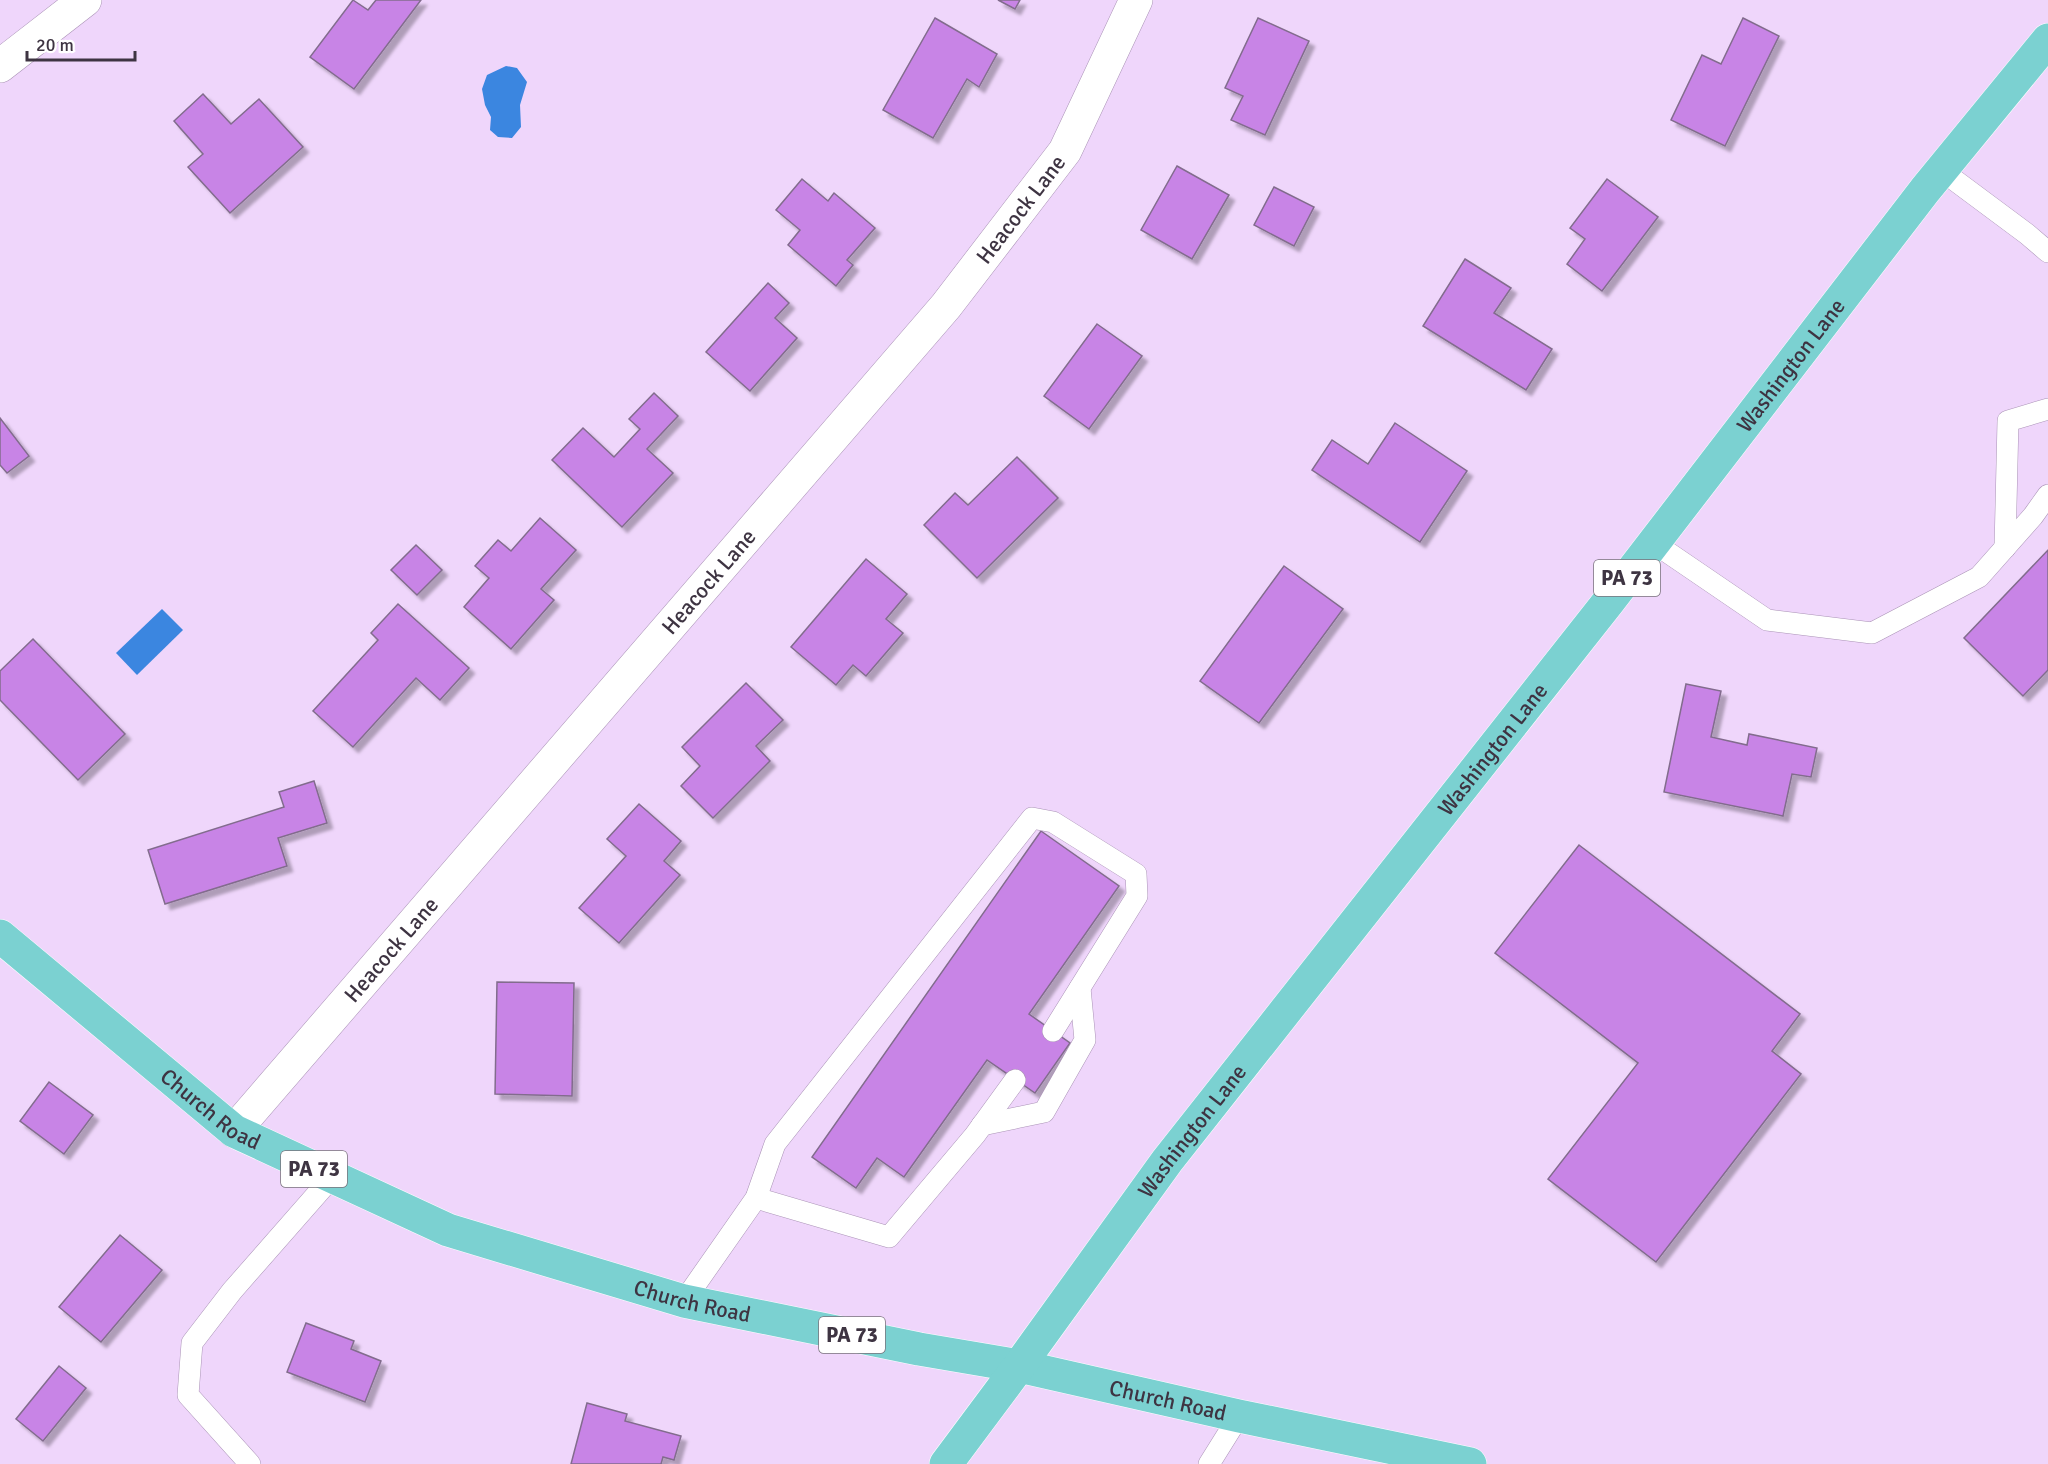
<svg xmlns="http://www.w3.org/2000/svg" width="2048" height="1464" font-family="Signika,sans-serif">
<style>
.water{fill:#3b86e0}
.building{fill:#c884e6;stroke:#826c8d;stroke-width:1.5;filter:url(#shadow)}
.lines{fill:none;stroke-linecap:round;stroke-linejoin:round}
.service-casing{stroke:#aa93b6;stroke-width:22}
.minor-casing{stroke:#aa93b6;stroke-width:34}
.primary-casing{stroke:#fff;stroke-width:34}
.service{stroke:#fff;stroke-width:21}
.minor{stroke:#fff;stroke-width:33}
.primary{stroke:#7bd1d1;stroke-width:33}
.labels{text-anchor:middle;stroke-width:4.5;stroke-linejoin:round;paint-order:stroke}
.shield{fill:#fff;stroke:#78717b;stroke-width:1.5}
.shield-label{font-size:21px;font-weight:bold;fill:#3e3442}
.street-label{font-size:22px;fill:#3e3442;stroke:#fff}
</style>
<defs>
<filter id="shadow"><feDropShadow dx="5.5" dy="5.5" stdDeviation="1.5" flood-color="#0004"/></filter>
</defs>
<rect width="100%" height="100%" fill="#efd6fb"/>
<g class="water">
<polygon points="506,66 517,68 527,82 520,105 521,127 512,138 498,137 490,130 491,117 485,105 482,89 487,75"/>
<polygon points="162,609 183,630 137,675 116,653"/>
</g>
<g class="building">
<polygon points="353,0 368,10 376,0 421,0 354,89 310,57"/>
<polygon points="998,0 1020,0 1015,9"/>
<polygon points="935,18 997,54 979,87 967,79 933,138 883,110"/>
<polygon points="1258,18 1309,41 1265,135 1231,120 1243,96 1225,88"/>
<polygon points="1743,18 1779,36 1725,146 1671,120 1702,55 1721,64"/>
<polygon points="203,94 231,124 259,99 303,147 230,213 188,167 203,154 174,121"/>
<polygon points="1177,166 1229,195 1192,259 1141,230"/>
<polygon points="802,179 828,201 834,193 875,228 847,260 853,265 836,286 788,245 800,230 776,210"/>
<polygon points="1607,179 1658,217 1602,291 1567,264 1585,239 1570,228"/>
<polygon points="1274,187 1314,207 1294,246 1254,225"/>
<polygon points="1465,259 1511,288 1494,313 1552,349 1526,390 1423,326"/>
<polygon points="768,283 789,303 775,318 797,338 750,391 706,352"/>
<polygon points="1097,324 1142,356 1089,429 1044,396"/>
<polygon points="654,393 678,416 647,449 673,473 622,527 552,460 583,428 614,457 640,429 629,419"/>
<polygon points="0,418 29,456 7,473 0,465"/>
<polygon points="1395,423 1467,471 1420,542 1312,470 1332,440 1368,464"/>
<polygon points="1017,457 1058,498 977,578 924,525 955,493 968,505"/>
<polygon points="540,518 576,550 541,589 554,600 511,649 464,607 489,578 475,566 498,540 511,551"/>
<polygon points="416,545 442,570 417,595 391,570"/>
<polygon points="2048,550 2048,670 2023,696 1964,638"/>
<polygon points="866,559 907,594 886,619 903,633 866,676 853,665 836,685 791,647"/>
<polygon points="1284,566 1343,609 1259,723 1200,681"/>
<polygon points="398,604 469,668 440,700 416,678 353,747 313,711 378,640 371,633"/>
<polygon points="33,639 125,734 78,780 0,700 0,671"/>
<polygon points="746,683 783,720 756,746 770,761 713,818 681,786 700,766 682,747"/>
<polygon points="1686,684 1721,691 1711,737 1747,745 1749,734 1817,748 1811,777 1792,774 1783,816 1664,792"/>
<polygon points="314,781 327,823 278,838 287,866 165,904 148,850 284,807 279,792"/>
<polygon points="639,804 681,841 664,861 680,875 619,943 579,908 626,856 607,839"/>
<polygon points="1041,831 1119,886 1029,1014 1070,1043 1035,1093 987,1060 904,1177 877,1158 856,1188 812,1157"/>
<polygon points="1579,845 1800,1014 1772,1051 1801,1074 1656,1262 1548,1179 1638,1063 1495,953"/>
<polygon points="497,982 574,983 572,1096 495,1094"/>
<polygon points="49,1082 93,1115 64,1154 20,1121"/>
<polygon points="120,1235 162,1270 101,1342 59,1307"/>
<polygon points="306,1323 354,1341 351,1349 381,1361 365,1402 287,1372"/>
<polygon points="59,1366 86,1388 43,1441 16,1419"/>
<polygon points="587,1403 627,1414 625,1421 681,1436 674,1460 663,1457 661,1464 571,1464"/>
</g>
<g class="lines">
<g class="service-casing">
<g id="service">
<polyline points="1941,170 2027,234 2048,252"/>
<polyline points="1654,543 1767,620 1872,633 1979,577 2033,516 2048,495"/>
<polyline points="2005,548 2008,421 2048,409"/>
<polyline points="982,1125 1044,1112 1085,1040 1080,988"/>
<polyline points="756,1198 889,1237 975,1135 1015,1080"/>
<polyline points="684,1301 756,1198 775,1144 1032,818 1053,822 1136,874 1137,896 1053,1031"/>
<polyline points="250,1464 188,1395 192,1343 232,1291 332,1177"/>
<polyline points="1209,1464 1239,1416"/>
</g>
</g>
<g class="minor-casing">
<g id="minor">
<polyline points="0,66 85,0"/>
<path id="s1" d="M 234,1131 L 946,306 L 1065,151 L 1136,0"/>
</g>
</g>
<g class="primary-casing">
<g id="primary">
<path id="s2" d="M 0,936 L 234,1131 L 448,1230 L 684,1301 L 919,1349 L 1019,1366 L 1239,1416 L 1470,1464"/>
<path id="s3" d="M 946,1464 L 1019,1366 L 1167,1161 L 1609,601 L 1925,190 L 2048,40"/>
</g>
</g>
<use href="#service" class="service"/>
<use href="#minor" class="minor"/>
<use href="#primary" class="primary"/>
</g>
<g class="labels">
<g class="shield">
<rect x="1594" y="560" width="66" height="36" rx="4.5"/>
<rect x="281" y="1151" width="66" height="36" rx="4.5"/>
<rect x="819" y="1317" width="66" height="36" rx="4.5"/>
</g>
<g class="shield-label">
<text x="1627" y="585">PA 73</text>
<text x="314" y="1176">PA 73</text>
<text x="852" y="1342">PA 73</text>
</g>
<g class="street-label">
<text dy="8" stroke="none"><textPath href="#s1" startOffset="1212">Heacock Lane</textPath></text>
<text dy="8" stroke="none"><textPath href="#s3" startOffset="1386">Washington Lane</textPath></text>
<text dy="8" stroke="none"><textPath href="#s1" startOffset="726">Heacock Lane</textPath></text>
<text dy="8" stroke="none"><textPath href="#s3" startOffset="900">Washington Lane</textPath></text>
<text dy="8" stroke="none"><textPath href="#s1" startOffset="240">Heacock Lane</textPath></text>
<text dy="8" stroke="none"><textPath href="#s2" startOffset="273">Church Road</textPath></text>
<text dy="8" stroke="none"><textPath href="#s3" startOffset="414">Washington Lane</textPath></text>
<text dy="8" stroke="none"><textPath href="#s2" startOffset="795">Church Road</textPath></text>
<text dy="8" stroke="none"><textPath href="#s2" startOffset="1281">Church Road</textPath></text>
</g>
</g>
<path d="M27 51v9h108v-9" fill="none" stroke="#3e3442" stroke-width="3"/>
<text x="36" y="51" font-size="18" fill="#3e3442" stroke="#ffffff" stroke-width="4.5" paint-order="stroke">20 m</text>
</svg>
